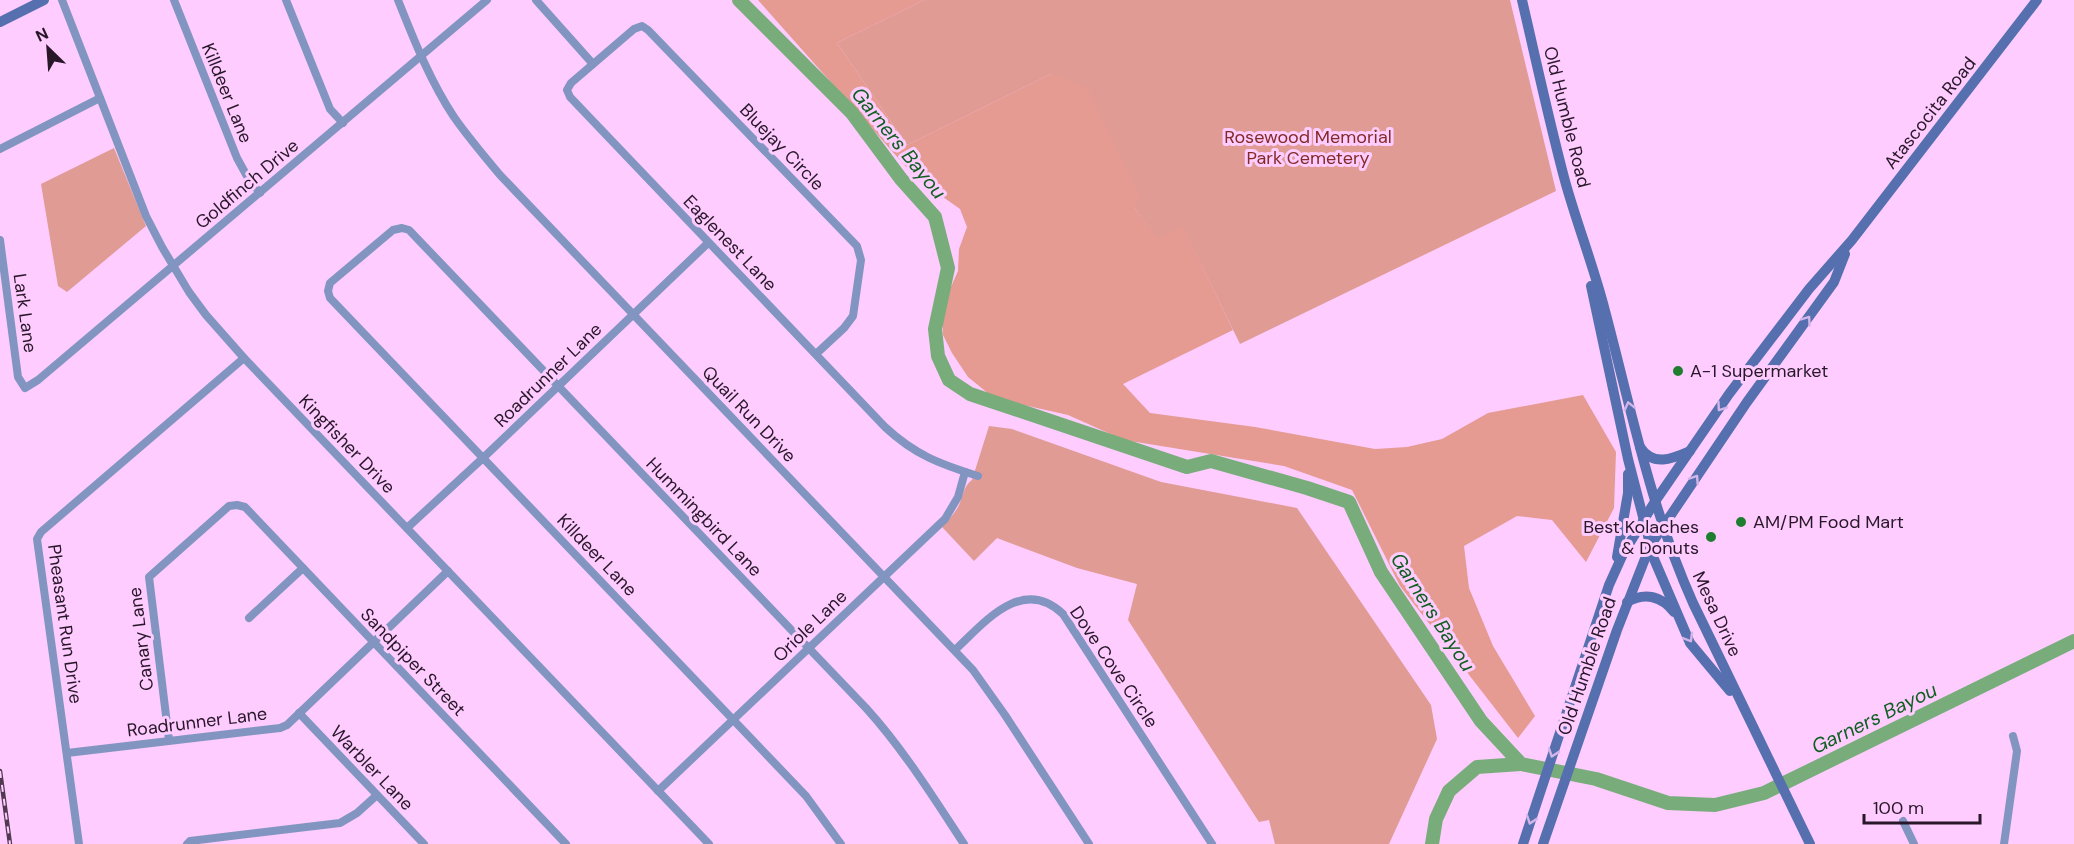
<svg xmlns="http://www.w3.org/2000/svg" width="2074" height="844" font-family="'DM Sans',sans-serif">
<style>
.green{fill:#e09b94}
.forest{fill:#e59a92}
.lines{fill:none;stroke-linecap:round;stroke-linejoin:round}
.river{stroke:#78ad7b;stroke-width:14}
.street{stroke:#8295c1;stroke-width:8}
.secondary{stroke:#5670af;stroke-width:10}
.rail-casing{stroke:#513951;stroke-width:4.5}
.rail{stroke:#feccfe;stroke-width:2;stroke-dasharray:7;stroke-linecap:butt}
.oneway{stroke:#d4b5ea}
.poi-dot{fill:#1e7e30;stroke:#feccfe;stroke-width:2}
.labels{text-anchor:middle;stroke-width:6;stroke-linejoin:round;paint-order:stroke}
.street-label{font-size:18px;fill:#281729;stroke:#feccfe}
.park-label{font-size:18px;fill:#832a27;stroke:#feccfe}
.poi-label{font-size:18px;fill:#281729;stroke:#feccfe;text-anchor:start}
.water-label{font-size:20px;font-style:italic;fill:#0e5f20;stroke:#feccfe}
</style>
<rect width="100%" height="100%" fill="#feccfe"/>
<g class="green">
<polygon points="924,0 1510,0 1556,191 1240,344 1183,227 1157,239 1135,208 1051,74 907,145 837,43"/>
<polygon points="114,148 146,226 67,292 58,286 41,184"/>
<path d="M 989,426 L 1012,429 L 1161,482 L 1297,508 L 1431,705 L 1437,739 L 1389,844 L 1275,844 L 1269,820 L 1259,822 L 1128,620 L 1137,584 L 1077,568 L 997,538 L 974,561 L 942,527 C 948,521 954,514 958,507 C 963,498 963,486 972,480 Z"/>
</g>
<polygon class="forest" points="758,0 924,0 837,43 907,145 1051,74 1088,88 1139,194 1135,208 1157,238 1183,226 1233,330 1123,384 1150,413 1255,427 1375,449 1407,447 1442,439 1488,413 1583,395 1616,452 1614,508 1586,562 1552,520 1517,516 1464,546 1469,588 1493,646 1535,716 1518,738 1400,586 1352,490 1284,466 1124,440 1068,415 1010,402 989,394 968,377 952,353 943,335 942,307 958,271 959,249 967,227 960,209 915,177"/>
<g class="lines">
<g class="river">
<polyline points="739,0 852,113 901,179 935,217 948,268 935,329 938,356 949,380 970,394 1187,467 1211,461 1307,488 1349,502 1381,572 1481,721 1521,764 1596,779 1668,803 1715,805 1764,793 2074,641"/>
<polyline points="1432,844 1436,819 1449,791 1477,767 1521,764"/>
</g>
<g class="street">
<polyline points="62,0 146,216 162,247 189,292 206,315 244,358 709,844"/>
<polyline points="174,0 237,158 248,178 260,193"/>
<polyline points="286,0 330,109 343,123"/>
<path d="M 398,0 C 414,40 430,81 454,117 C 468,137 484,156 500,175 L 973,670 L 1005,715 L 1089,844"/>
<polyline points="536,0 593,64"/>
<polyline points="0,149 100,98"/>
<polyline points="0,240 18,377 25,388 38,380 487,0"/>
<path d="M 816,354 L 844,328 L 853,316 L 861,260 L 857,246 L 648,30 L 642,26 L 634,29 L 571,83 L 567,90 L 570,97 L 885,427 C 915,455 940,464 978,476"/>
<polyline points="407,528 483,458 708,243"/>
<polyline points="249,618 303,568"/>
<path d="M 955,650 C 984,623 1022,575 1063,614 L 1212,844"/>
<polyline points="299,713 424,844"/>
<polyline points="169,740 149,577 229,506 237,505 245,507 566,844"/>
<polyline points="67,753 280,728 287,725 448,571"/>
<polyline points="658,791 945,519 958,497 965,472"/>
<polyline points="1903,821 1914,844"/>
<polyline points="79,844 37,539 41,532 244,358"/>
<polyline points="187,844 190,841 340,823 357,813 377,795"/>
<path d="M 841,844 L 806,796 L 330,298 L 328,291 L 330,283 L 393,230 L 402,228 L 409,230 L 866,708 C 904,750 933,797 964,844"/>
<polyline points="2004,844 2017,751 2013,736"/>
</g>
<g class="secondary">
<path d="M 1522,0 C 1536,60 1549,121 1565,181 C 1577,224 1593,265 1604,307 C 1631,408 1650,507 1693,603 L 1810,844"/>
<polyline points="0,22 44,0"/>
<polyline points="1591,286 1628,459 1654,559 1690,643 1730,691"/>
<path d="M 1640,447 C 1653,467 1672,459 1690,451"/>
<polyline points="1617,557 1628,493 1628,474"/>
<path d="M 1627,602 C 1645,592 1662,596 1674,612"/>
<polyline points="1523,844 1609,585 1623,554 1654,503 1729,394 1809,289 1852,240 2037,0"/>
<polyline points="1543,844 1617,630 1650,546 1747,402 1834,282 1845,254"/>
</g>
<g class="rail-casing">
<polyline id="rail" points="0,771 10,844"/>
</g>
<use href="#rail" class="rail"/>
</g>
<defs><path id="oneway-chevron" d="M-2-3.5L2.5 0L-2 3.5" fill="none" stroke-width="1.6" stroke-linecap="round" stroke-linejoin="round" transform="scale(1.5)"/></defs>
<g class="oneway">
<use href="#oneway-chevron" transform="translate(1807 320) rotate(-55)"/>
<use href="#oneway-chevron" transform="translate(1629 406) rotate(-104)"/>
<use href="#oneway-chevron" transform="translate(1721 407) rotate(125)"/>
<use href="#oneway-chevron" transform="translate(1695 479) rotate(-56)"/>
<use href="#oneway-chevron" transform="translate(1689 638) rotate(60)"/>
<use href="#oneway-chevron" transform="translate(1553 753) rotate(109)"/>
<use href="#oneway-chevron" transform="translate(1531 820) rotate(109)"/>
</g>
<g class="poi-dot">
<circle cx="1678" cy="371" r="6"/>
<circle cx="1741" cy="522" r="6"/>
<circle cx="1711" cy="537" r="6"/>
</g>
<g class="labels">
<g class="street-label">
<text transform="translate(227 93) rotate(68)" y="6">Killdeer Lane</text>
<text transform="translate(1930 113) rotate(-52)" y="6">Atascocita Road</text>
<text transform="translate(1567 117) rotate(76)" y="6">Old Humble Road</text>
<text transform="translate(782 147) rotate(46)" y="6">Bluejay Circle</text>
<text transform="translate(247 184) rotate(-40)" y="6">Goldfinch Drive</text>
<text transform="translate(730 243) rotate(46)" y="6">Eaglenest Lane</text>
<text transform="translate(25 313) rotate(82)" y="6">Lark Lane</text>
<text transform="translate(548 375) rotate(-44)" y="6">Roadrunner Lane</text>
<text transform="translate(749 414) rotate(46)" y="6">Quail Run Drive</text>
<text transform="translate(347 444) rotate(46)" y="6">Kingfisher Drive</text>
<text transform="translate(704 517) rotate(46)" y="6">Hummingbird Lane</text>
<text transform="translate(597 555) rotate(46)" y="6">Killdeer Lane</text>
<text transform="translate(1717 614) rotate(65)" y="6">Mesa Drive</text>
<text transform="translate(65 624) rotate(82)" y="6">Pheasant Run Drive</text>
<text transform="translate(810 626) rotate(-44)" y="6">Oriole Lane</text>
<text transform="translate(141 639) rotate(-97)" y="6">Canary Lane</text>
<text transform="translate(413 662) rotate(46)" y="6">Sandpiper Street</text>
<text transform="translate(1587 666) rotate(-71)" y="6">Old Humble Road</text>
<text transform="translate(1114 667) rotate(56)" y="6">Dove Cove Circle</text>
<text transform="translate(197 722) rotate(-7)" y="6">Roadrunner Lane</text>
<text transform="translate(372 768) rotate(46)" y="6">Warbler Lane</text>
</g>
<g class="park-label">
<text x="1308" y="143">Rosewood Memorial<tspan x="1308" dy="21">Park Cemetery</tspan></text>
</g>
<g class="poi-label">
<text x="1690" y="377">A-1 Supermarket</text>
<text x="1753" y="528">AM/PM Food Mart</text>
<text x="1699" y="533" text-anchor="end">Best Kolaches<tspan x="1699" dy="21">&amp; Donuts</tspan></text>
</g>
<g class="water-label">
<text transform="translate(899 143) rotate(51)" y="7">Garners Bayou</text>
<text transform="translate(1433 612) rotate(57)" y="7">Garners Bayou</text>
<text transform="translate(1874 718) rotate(-26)" y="7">Garners Bayou</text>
</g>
</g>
<g transform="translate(48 48) rotate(335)" stroke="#feccfe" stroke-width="4.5" paint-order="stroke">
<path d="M0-4.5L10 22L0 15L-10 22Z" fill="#281729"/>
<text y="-9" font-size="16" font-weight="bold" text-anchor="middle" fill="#281729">N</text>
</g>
<path d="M1864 814v9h116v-9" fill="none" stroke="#281729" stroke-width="3"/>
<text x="1873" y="814" font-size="18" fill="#281729" stroke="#feccfe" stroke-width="4.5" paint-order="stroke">100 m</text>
</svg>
